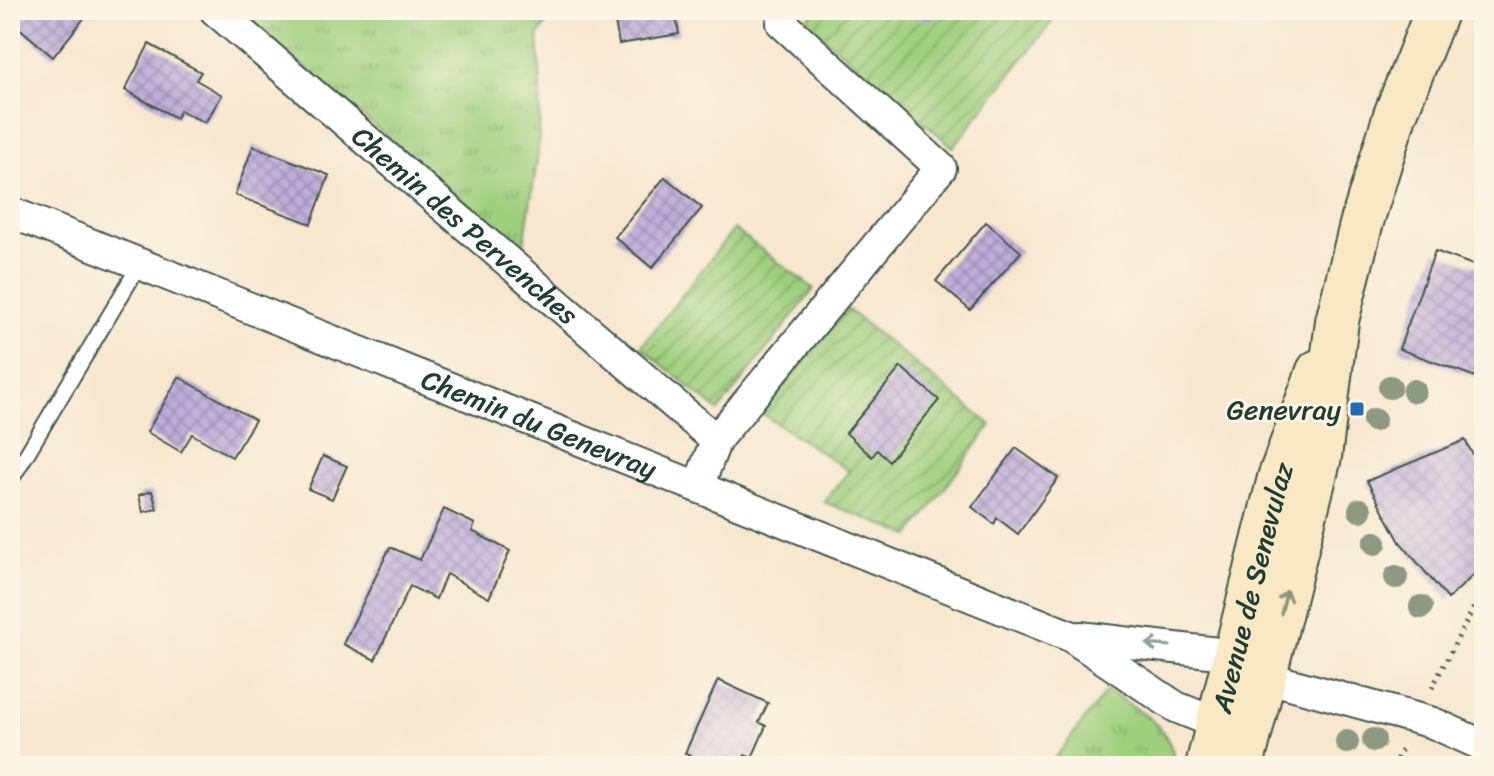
<svg xmlns="http://www.w3.org/2000/svg" width="1494" height="776" font-family="Sriracha,sans-serif">
<style>
.grass{fill:url(#grass-tufts);stroke:#5f8658;stroke-width:2}
.garden{fill:url(#garden-furrows);stroke:#5f8658;stroke-width:2}
.building{fill:url(#building-cross-hatch)}
.lines{fill:none;stroke-linecap:round;stroke-linejoin:round}
.service-casing{stroke:#3f564b;stroke-width:18}
.minor-casing{stroke:#3f564b;stroke-width:34}
.secondary-casing{stroke:#3f564b;stroke-width:46}
.path{stroke:#3f564b;stroke-width:5;stroke-dasharray:2 6;stroke-linecap:butt}
.service{stroke:#fff;stroke-width:14}
.minor{stroke:#fff;stroke-width:30}
.secondary{stroke:#f8e8c3;stroke-width:42}
.tree{fill:#8e9982}
.oneway{stroke:#8c927c}
.oneway2{stroke:#8f9e9a}
.poi-dot{fill:#1f6fb2;stroke:#fcf5e5;stroke-width:3}
.labels{text-anchor:middle;stroke-width:6;stroke-linejoin:round;paint-order:stroke}
.street-label{font-size:28px;fill:#1f3d34;stroke:#fcf5e5}
.poi-label{font-size:28px;fill:#1f3d34;stroke:#fcf5e5;text-anchor:end}
</style>
<defs>
<pattern id="grass-tufts" width="24" height="20" patternUnits="userSpaceOnUse" patternTransform="scale(2)"><rect width="24" height="20" fill="#9fcf7d"/><path d="M3 7l-1-3M5 7V3M7 7l1-3M15 17l-1-3M17 17v-4M19 17l1-3" fill="none" stroke="#81a967"/></pattern>
<pattern id="garden-furrows" width="10" height="10" patternUnits="userSpaceOnUse" patternTransform="scale(2)"><rect width="10" height="10" fill="#9fcf7d"/><path d="M-1 1l2-2M0 10L10 0M9 11l2-2" fill="none" stroke="#81a967"/></pattern>
<pattern id="building-cross-hatch" width="8" height="8" patternUnits="userSpaceOnUse" patternTransform="scale(2)"><rect width="8" height="8" fill="#c0adda"/><path d="M0 0l8 8M0 8l8-8" fill="none" stroke="#9b8eb2"/></pattern>
</defs>
<rect width="100%" height="100%" fill="#fcf5e5"/>
<filter id="ink" filterUnits="userSpaceOnUse"><feTurbulence type="fractalNoise" baseFrequency=".0125" numOctaves="2"/><feDisplacementMap in="SourceGraphic" scale="16" xChannelSelector="R" yChannelSelector="G"/><feConvolveMatrix kernelMatrix="1 2 1 2 8 2 1 2 1" color-interpolation-filters="sRGB"/></filter>
<filter id="wash" filterUnits="userSpaceOnUse"><feTurbulence type="fractalNoise" baseFrequency=".006" numOctaves="4" result="noise"/><feDisplacementMap in="SourceGraphic" scale="32" xChannelSelector="R" yChannelSelector="G"/><feGaussianBlur stdDeviation="1.8" result="paint"/><feColorMatrix in="noise" values="0 0 0 0 0 0 0 0 0 0 0 0 0 0 0 0 0 1.4 0 .05"/><feComposite in="paint" operator="in"/></filter>
<g filter="url(#wash)">
<rect width="100%" height="100%" fill="#f7e7cf"/>
<g class="grass">
<polygon points="237,10 555,10 538,36 541,89 538,153 523,251"/>
<path d="M 1107,690 C 1137,709 1173,726 1175,766 L 1049,766 Z"/>
</g>
<g class="garden">
<polygon points="815,10 1037,10 1052,22 953,147 806,22"/>
<polygon points="734,229 814,289 718,411 641,347"/>
<polygon points="847,309 991,425 910,536 824,502 849,471 761,413"/>
</g>
<g id="blocks">
<g class="building">
<polygon points="10,10 99,10 95,15 89,12 53,57 10,20"/>
<polygon points="613,10 675,10 679,34 619,44"/>
<polygon points="884,10 946,10 947,17 919,21 918,15 885,18"/>
<polygon points="149,44 201,72 196,80 222,95 205,123 180,110 176,118 125,90"/>
<polygon points="253,146 329,175 311,224 235,195"/>
<polygon points="665,177 702,208 652,268 615,237"/>
<polygon points="986,222 1021,252 970,310 936,281"/>
<polygon points="1435,251 1484,269 1484,380 1399,349"/>
<polygon points="901,367 939,400 889,461 877,450 872,457 846,433"/>
<polygon points="179,377 255,420 232,457 192,434 181,452 147,432"/>
<polygon points="1465,440 1484,476 1484,565 1448,599 1400,542 1367,481"/>
<polygon points="1016,448 1058,478 1018,534 997,518 994,524 972,507"/>
<polygon points="323,456 347,466 332,499 308,489"/>
<polygon points="152,491 157,509 143,512 139,495"/>
<polygon points="444,509 475,524 472,531 510,551 489,598 446,574 436,599 410,586 375,660 343,644 390,547 420,560"/>
<polygon points="718,680 768,703 759,722 766,726 752,758 745,755 740,766 713,766 685,753"/>
</g>
</g>
</g>
<g filter="url(#ink)">
<use href="#blocks" fill-opacity="0" stroke="#3f564b" stroke-width="2"/>
<g class="lines">
<g class="service-casing">
<polyline id="service" points="10,482 140,264"/>
</g>
<g class="minor-casing">
<g id="minor">
<path id="s1" d="M 215,10 L 716,440 L 698,487"/>
<path id="s2" d="M 10,212 L 1070,636 L 1176,707 L 1218,724"/>
<polyline points="716,440 941,168 782,23"/>
<polyline points="1080,637 1235,655"/>
<polyline points="1265,677 1433,723 1484,746"/>
</g>
</g>
<g class="secondary-casing">
<g id="secondary">
<path id="s3" d="M 1207,766 L 1279,478 L 1318,371"/>
<polyline points="1242,766 1320,457 1337,321 1361,225 1395,115 1437,10"/>
</g>
</g>
<g class="path">
<polyline points="1432,688 1473,609 1484,595"/>
<polyline points="1393,766 1402,749"/>
</g>
<use href="#service" class="service"/>
<use href="#minor" class="minor"/>
<use href="#secondary" class="secondary"/>
</g>
<g class="tree">
<circle cx="1390" cy="387" r="12"/>
<circle cx="1414" cy="391" r="12"/>
<circle cx="1374" cy="420" r="12"/>
<circle cx="1360" cy="510" r="12"/>
<circle cx="1375" cy="543" r="12"/>
<circle cx="1396" cy="577" r="12"/>
<circle cx="1421" cy="607" r="12"/>
<circle cx="1374" cy="740" r="12"/>
<circle cx="1347" cy="742" r="12"/>
</g>
<defs><path id="oneway-shaft" d="M-6 0H5M1.5-3L5.5 0L1.5 3" fill="none" stroke-width="1.6" stroke-linecap="round" stroke-linejoin="round" transform="scale(2)"/></defs>
<use class="oneway" href="#oneway-shaft" transform="translate(1284 602) rotate(-76)"/>
<use class="oneway2" href="#oneway-shaft" transform="translate(1158 645) rotate(-176)"/>
</g>
<rect class="poi-dot" x="1349" y="401" width="16" height="16" rx="4"/>
<g class="labels">
<g class="street-label">
<text dy="10" stroke="none"><textPath href="#s1" startOffset="330">Chemin des Pervenches</textPath></text>
<text dy="10" stroke="none"><textPath href="#s2" startOffset="570">Chemin du Genevray</textPath></text>
<text dy="10" stroke="none"><textPath href="#s3" startOffset="184">Avenue de Senevulaz</textPath></text>
</g>
<g class="poi-label">
<text x="1341" y="419">Genevray</text>
</g>
</g>
<rect width="1494" height="776" fill="none" stroke="#fcf5e5" stroke-width="40"/>
</svg>
